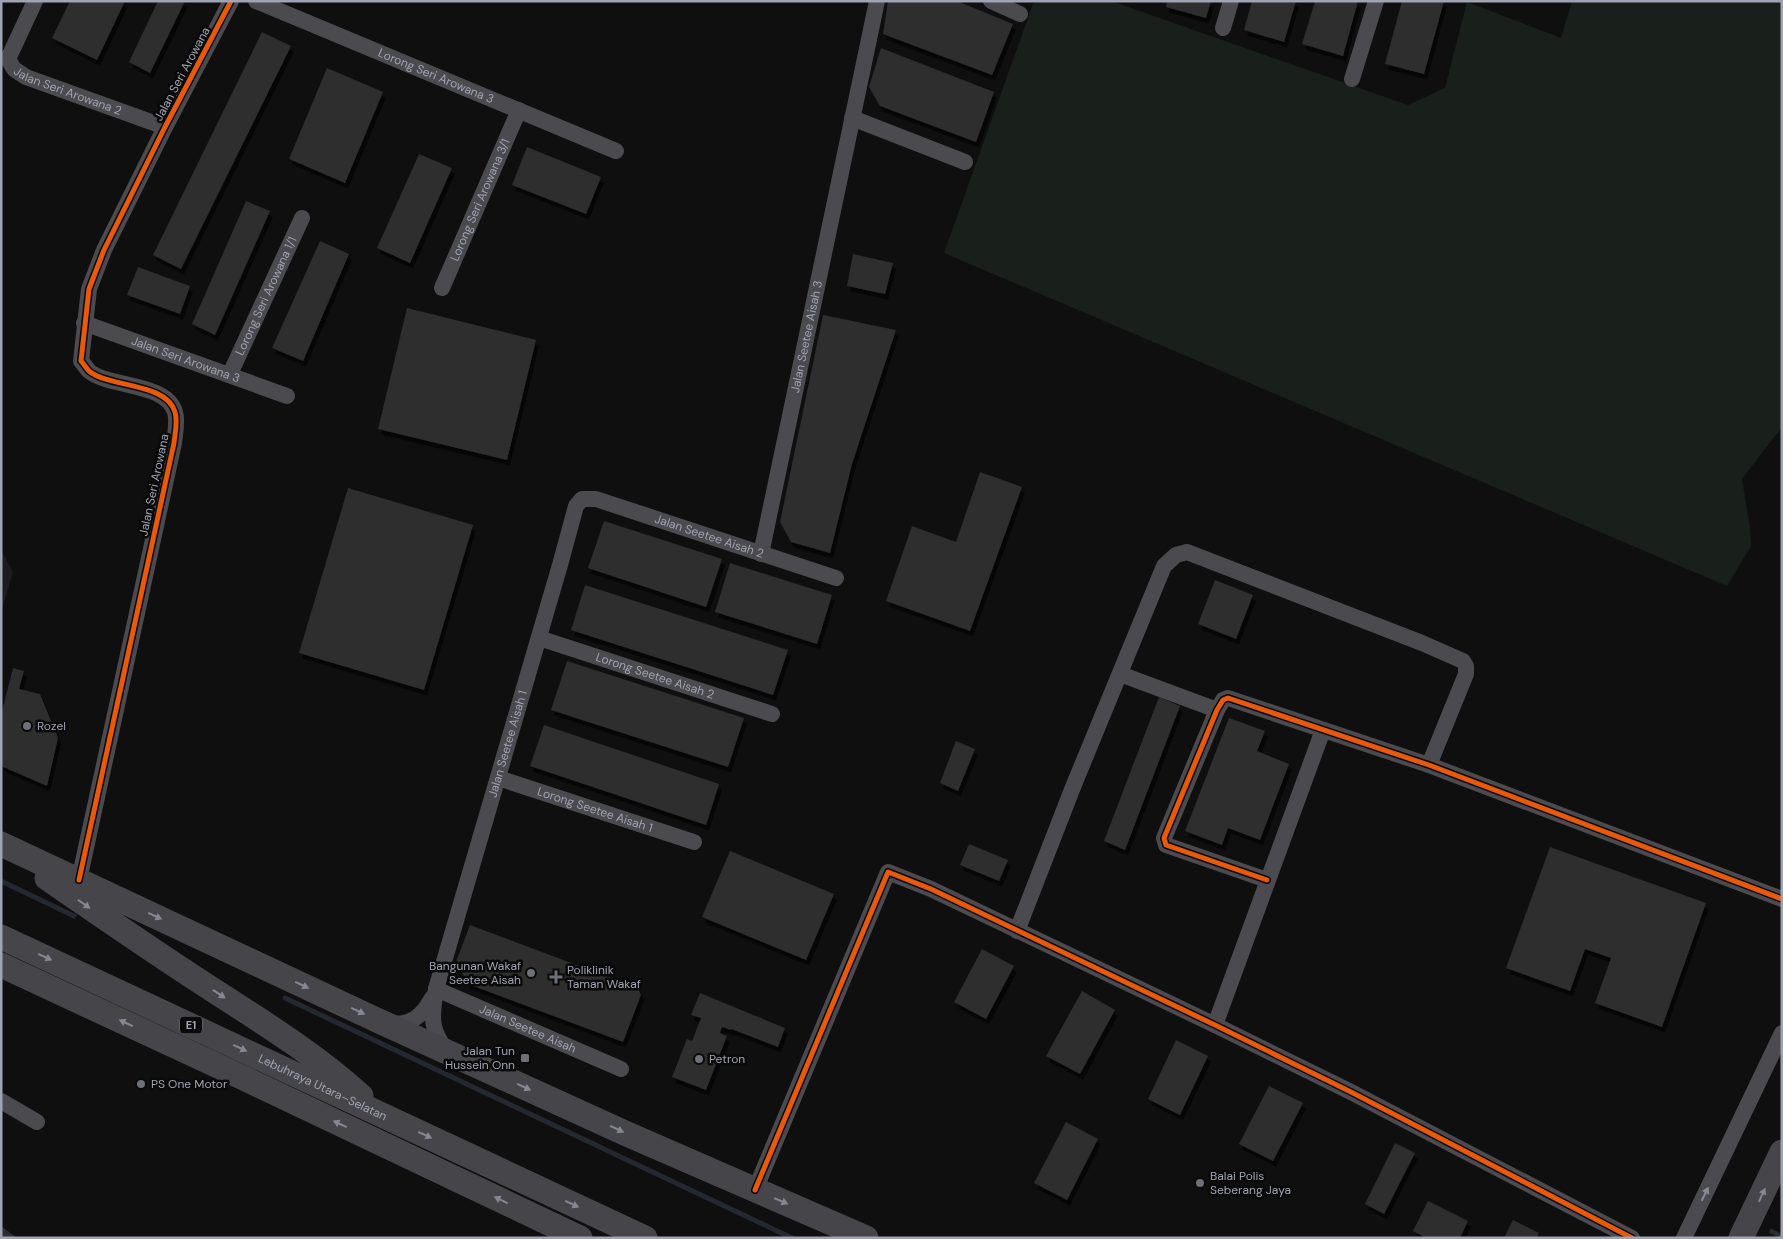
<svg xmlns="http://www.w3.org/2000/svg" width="1783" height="1239" font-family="'DM Sans',sans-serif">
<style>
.built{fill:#1c1c1e}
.green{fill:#19201b}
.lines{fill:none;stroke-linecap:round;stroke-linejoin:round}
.stream{stroke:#242830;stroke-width:5}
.building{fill:#2d2d2f;filter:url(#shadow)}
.highway-tunnel{stroke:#2c2d30;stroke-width:25;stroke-dasharray:25 12;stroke-linecap:butt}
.minor{stroke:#4a4a4f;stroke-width:16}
.highway{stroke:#46464a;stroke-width:25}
.cycleway-casing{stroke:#0a0a0b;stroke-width:8}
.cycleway{stroke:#e8590c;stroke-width:5}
.oneway{fill:#858792}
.oneway2{fill:#8a8d98}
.poi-dot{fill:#6d6f79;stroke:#0a0a0b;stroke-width:2}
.labels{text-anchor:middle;stroke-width:5;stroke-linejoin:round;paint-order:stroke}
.shield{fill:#0a0a0b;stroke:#73757f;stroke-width:1}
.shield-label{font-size:11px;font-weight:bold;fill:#a0a3b1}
.street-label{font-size:12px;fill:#a0a3b1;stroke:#0a0a0b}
.poi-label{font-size:12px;fill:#a0a3b1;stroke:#0a0a0b;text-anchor:start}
</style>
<defs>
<filter id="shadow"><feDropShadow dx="3" dy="5.5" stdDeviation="0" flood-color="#0009"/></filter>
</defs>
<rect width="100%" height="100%" fill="#0f0f10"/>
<polygon class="built" points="1,549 13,572 1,613"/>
<polygon class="green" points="1041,1 1111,1 1408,105 1445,88 1467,2 1561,38 1572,1 1782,1 1782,427 1742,479 1750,528 1751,546 1727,586 944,253 1033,4"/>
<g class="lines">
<g class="stream">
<polyline points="1,881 74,916"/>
<polyline points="285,998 792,1238"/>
</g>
</g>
<g class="building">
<polygon points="70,1 125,1 97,60 52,38"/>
<polygon points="158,1 185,1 150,73 129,62"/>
<polygon points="888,1 957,1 1013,24 992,75 883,34"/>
<polygon points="1167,1 1211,1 1206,18 1166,7"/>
<polygon points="1252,1 1296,1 1284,42 1244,30"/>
<polygon points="1315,1 1358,1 1343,56 1302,44"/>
<polygon points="1402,1 1444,1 1424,74 1385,64"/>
<polygon points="262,32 291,46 181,269 153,255"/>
<polygon points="881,48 994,92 976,142 880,106 869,87"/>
<polygon points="327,68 383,92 345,183 289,159"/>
<polygon points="527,147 601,177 586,214 512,185"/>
<polygon points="419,154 452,168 410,263 377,248"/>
<polygon points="246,201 270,211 215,335 192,324"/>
<polygon points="320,241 349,254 303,361 272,348"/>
<polygon points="853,254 893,263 885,294 847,286"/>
<polygon points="138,267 190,286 180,314 127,295"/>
<polygon points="407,308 536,340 507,460 378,429"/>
<polygon points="823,315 896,330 852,464 830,553 791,542 780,522"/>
<polygon points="980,472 1022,487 970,631 886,601 912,526 956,542"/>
<polygon points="348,488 473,525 424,690 299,653"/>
<polygon points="604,521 722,559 706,607 588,568"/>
<polygon points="730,563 832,595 817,644 715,612"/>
<polygon points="1215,580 1253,595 1236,639 1198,624"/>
<polygon points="585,585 788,650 773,695 571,630"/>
<polygon points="567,661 744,718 728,767 551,710"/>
<polygon points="13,668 24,671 19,689 40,694 58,738 47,786 1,766 1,715"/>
<polygon points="1159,697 1180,706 1125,850 1104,841"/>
<polygon points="1229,718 1265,731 1257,751 1289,764 1260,840 1228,828 1222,845 1185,831"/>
<polygon points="544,725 719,784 706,825 530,766"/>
<polygon points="956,741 975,749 958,791 940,783"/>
<polygon points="969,844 1008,860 999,881 960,865"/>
<polygon points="1550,847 1706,903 1662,1027 1595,1003 1611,958 1585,949 1570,991 1506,968"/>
<polygon points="730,851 834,894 806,960 702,917"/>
<polygon points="470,925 638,988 641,995 623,1042 468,984 456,962"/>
<polygon points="982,949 1014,966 986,1019 954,1002"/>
<polygon points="1082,991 1115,1010 1080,1074 1046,1056"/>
<polygon points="700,993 785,1028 778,1047 734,1030 731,1029 731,1030 722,1027 720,1033 727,1036 706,1090 672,1077 687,1039 692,1041 701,1018 691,1015"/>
<polygon points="1176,1040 1208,1056 1180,1115 1148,1099"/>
<polygon points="1269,1086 1303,1103 1273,1161 1239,1144"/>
<polygon points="1066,1122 1098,1139 1067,1200 1034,1183"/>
<polygon points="1395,1143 1415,1153 1384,1214 1365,1204"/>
<polygon points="1428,1201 1468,1221 1460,1238 1426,1238 1413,1231"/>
<polygon points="1513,1220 1539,1233 1537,1238 1504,1238"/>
<polygon points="1,1226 17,1238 1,1238"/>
</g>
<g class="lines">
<polyline class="highway-tunnel" points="1780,1238 1782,1234"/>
<g class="minor">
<path id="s1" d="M 35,1 L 8,59 L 14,69 L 26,77 L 165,127"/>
<path id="s2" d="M 256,1 L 616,151"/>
<polyline points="991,1 1020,14"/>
<polyline points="1223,28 1231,1"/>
<polyline points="1352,79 1376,1"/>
<polyline points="852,118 965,162"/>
<path id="s3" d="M 442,288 L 519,110"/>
<path id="s4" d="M 84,323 L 287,396"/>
<path id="s5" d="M 230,374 L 302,218"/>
<path id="s6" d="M 761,554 L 877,1"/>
<path id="s7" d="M 539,638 L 772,714"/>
<polyline points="1120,674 1217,710"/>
<path id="s8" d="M 498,778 L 694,842"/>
<path d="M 79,880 L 174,443 C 175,433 178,421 175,412 C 166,382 109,388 89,371 C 86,368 84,364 81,361 L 89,289 L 104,250 L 165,127 L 231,1"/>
<polyline points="1267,880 1166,845 1164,838 1217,710 1223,700 1228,698 1429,765 1782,899"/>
<polyline points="1017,931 1073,787 1164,566 1176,555 1187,552 1422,643 1463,661 1466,666 1466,674 1429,765"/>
<path id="s9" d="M 436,989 L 621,1069"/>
<path d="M 388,1023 C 410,1026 422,1017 432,998"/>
<polyline points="1215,1025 1323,730"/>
<path id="s10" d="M 447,1051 C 429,1029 432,1015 436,989 L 560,565 L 576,506 L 582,499 L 596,499 L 836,578"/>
<polyline points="1,1101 37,1122"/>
<polyline points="755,1190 888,872 931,889 1215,1025 1351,1092 1632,1238"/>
<polyline points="1684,1238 1782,1033"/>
</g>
<g class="highway">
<polyline points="1,844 381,1022 627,1134 866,1238"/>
<path d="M 47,878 C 102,916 157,954 213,990 C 264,1023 316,1055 361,1096"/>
<path id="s11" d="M 1,937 L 645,1238"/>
<polyline points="1,965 233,1073 580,1238"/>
<polyline points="1741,1238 1782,1152"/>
</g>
<g class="cycleway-casing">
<g id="cycleway">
<path d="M 79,880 L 174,443 C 175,433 178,421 175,412 C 166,382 109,388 89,371 C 86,368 84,364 81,361 L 89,289 L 104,250 L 165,127 L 231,1"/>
<polyline points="1267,880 1166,845 1164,838 1217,710 1223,700 1228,698 1429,765 1782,899"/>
<polyline points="755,1190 888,872 931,889 1215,1025 1351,1092 1632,1238"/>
</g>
</g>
<use href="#cycleway" class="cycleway"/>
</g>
<defs><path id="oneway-solid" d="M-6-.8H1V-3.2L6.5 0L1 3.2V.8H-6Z" transform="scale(1.25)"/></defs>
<g class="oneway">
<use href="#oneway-solid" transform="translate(84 904) rotate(35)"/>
<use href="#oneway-solid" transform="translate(155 916) rotate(25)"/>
<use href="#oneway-solid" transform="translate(45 957) rotate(25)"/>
<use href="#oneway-solid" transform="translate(302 985) rotate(25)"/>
<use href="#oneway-solid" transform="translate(219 994) rotate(33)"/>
<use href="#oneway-solid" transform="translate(358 1011) rotate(25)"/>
<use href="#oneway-solid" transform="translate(126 1023) rotate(-155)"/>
<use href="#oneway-solid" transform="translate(240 1048) rotate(25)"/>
<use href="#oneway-solid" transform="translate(524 1087) rotate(25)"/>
<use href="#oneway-solid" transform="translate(340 1124) rotate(-155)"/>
<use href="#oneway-solid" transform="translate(617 1129) rotate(25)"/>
<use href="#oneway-solid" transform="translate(425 1135) rotate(25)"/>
<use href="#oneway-solid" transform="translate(1762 1195) rotate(-65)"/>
<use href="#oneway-solid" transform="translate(501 1200) rotate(-154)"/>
<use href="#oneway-solid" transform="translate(781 1201) rotate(23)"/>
<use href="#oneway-solid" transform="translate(572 1204) rotate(25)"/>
</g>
<use class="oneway2" href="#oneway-solid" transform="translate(1705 1194) rotate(-64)"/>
<g class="poi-dot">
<circle cx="27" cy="726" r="5"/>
<circle cx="531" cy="973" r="5"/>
<path d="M553.5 969.5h5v5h5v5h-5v5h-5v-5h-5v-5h5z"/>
<rect x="520" y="1053" width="10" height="10" rx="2.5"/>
<circle cx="699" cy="1059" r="5"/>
<circle cx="141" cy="1084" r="5"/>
<circle cx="1200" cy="1183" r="5"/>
</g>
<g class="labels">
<rect class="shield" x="180" y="1016.5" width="22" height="17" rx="4"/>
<g class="shield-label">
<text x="191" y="1029">E1</text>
</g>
<g class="street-label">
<text transform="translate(182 74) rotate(-62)" y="4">Jalan Seri Arowana</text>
<text dy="4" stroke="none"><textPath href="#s2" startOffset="195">Lorong Seri Arowana 3</textPath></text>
<text dy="4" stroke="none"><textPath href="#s1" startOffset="134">Jalan Seri Arowana 2</textPath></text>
<text dy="4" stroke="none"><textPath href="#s3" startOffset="96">Lorong Seri Arowana 3/1</textPath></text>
<text dy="4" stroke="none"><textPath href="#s5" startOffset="86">Lorong Seri Arowana 1/1</textPath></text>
<text dy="4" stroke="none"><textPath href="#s6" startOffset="222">Jalan Seetee Aisah 3</textPath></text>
<text dy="4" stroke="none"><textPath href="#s4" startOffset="108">Jalan Seri Arowana 3</textPath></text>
<text transform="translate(154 485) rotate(-78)" y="4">Jalan Seri Arowana</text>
<text dy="4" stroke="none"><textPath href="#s10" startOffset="711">Jalan Seetee Aisah 2</textPath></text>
<text dy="4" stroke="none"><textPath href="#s7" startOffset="122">Lorong Seetee Aisah 2</textPath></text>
<text dy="4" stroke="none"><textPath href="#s10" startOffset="321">Jalan Seetee Aisah 1</textPath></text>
<text dy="4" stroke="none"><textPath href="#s8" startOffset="102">Lorong Seetee Aisah 1</textPath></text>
<text dy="4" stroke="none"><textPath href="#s9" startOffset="100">Jalan Seetee Aisah</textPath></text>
<text dy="4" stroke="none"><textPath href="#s11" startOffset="355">Lebuhraya Utara–Selatan</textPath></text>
</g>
<g class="poi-label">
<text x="37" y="730">Rozel</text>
<text x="521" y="970" text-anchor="end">Bangunan Wakaf<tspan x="521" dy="14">Seetee Aisah</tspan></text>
<text x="567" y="974">Poliklinik<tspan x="567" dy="14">Taman Wakaf</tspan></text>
<text x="515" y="1055" text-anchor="end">Jalan Tun<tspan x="515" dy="14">Hussein Onn</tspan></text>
<text x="709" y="1063">Petron</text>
<text x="151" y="1088">PS One Motor</text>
<text x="1210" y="1180">Balai Polis<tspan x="1210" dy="14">Seberang Jaya</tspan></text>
</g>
</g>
<rect width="1783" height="1239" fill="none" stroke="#a0a3b1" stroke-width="5"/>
</svg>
